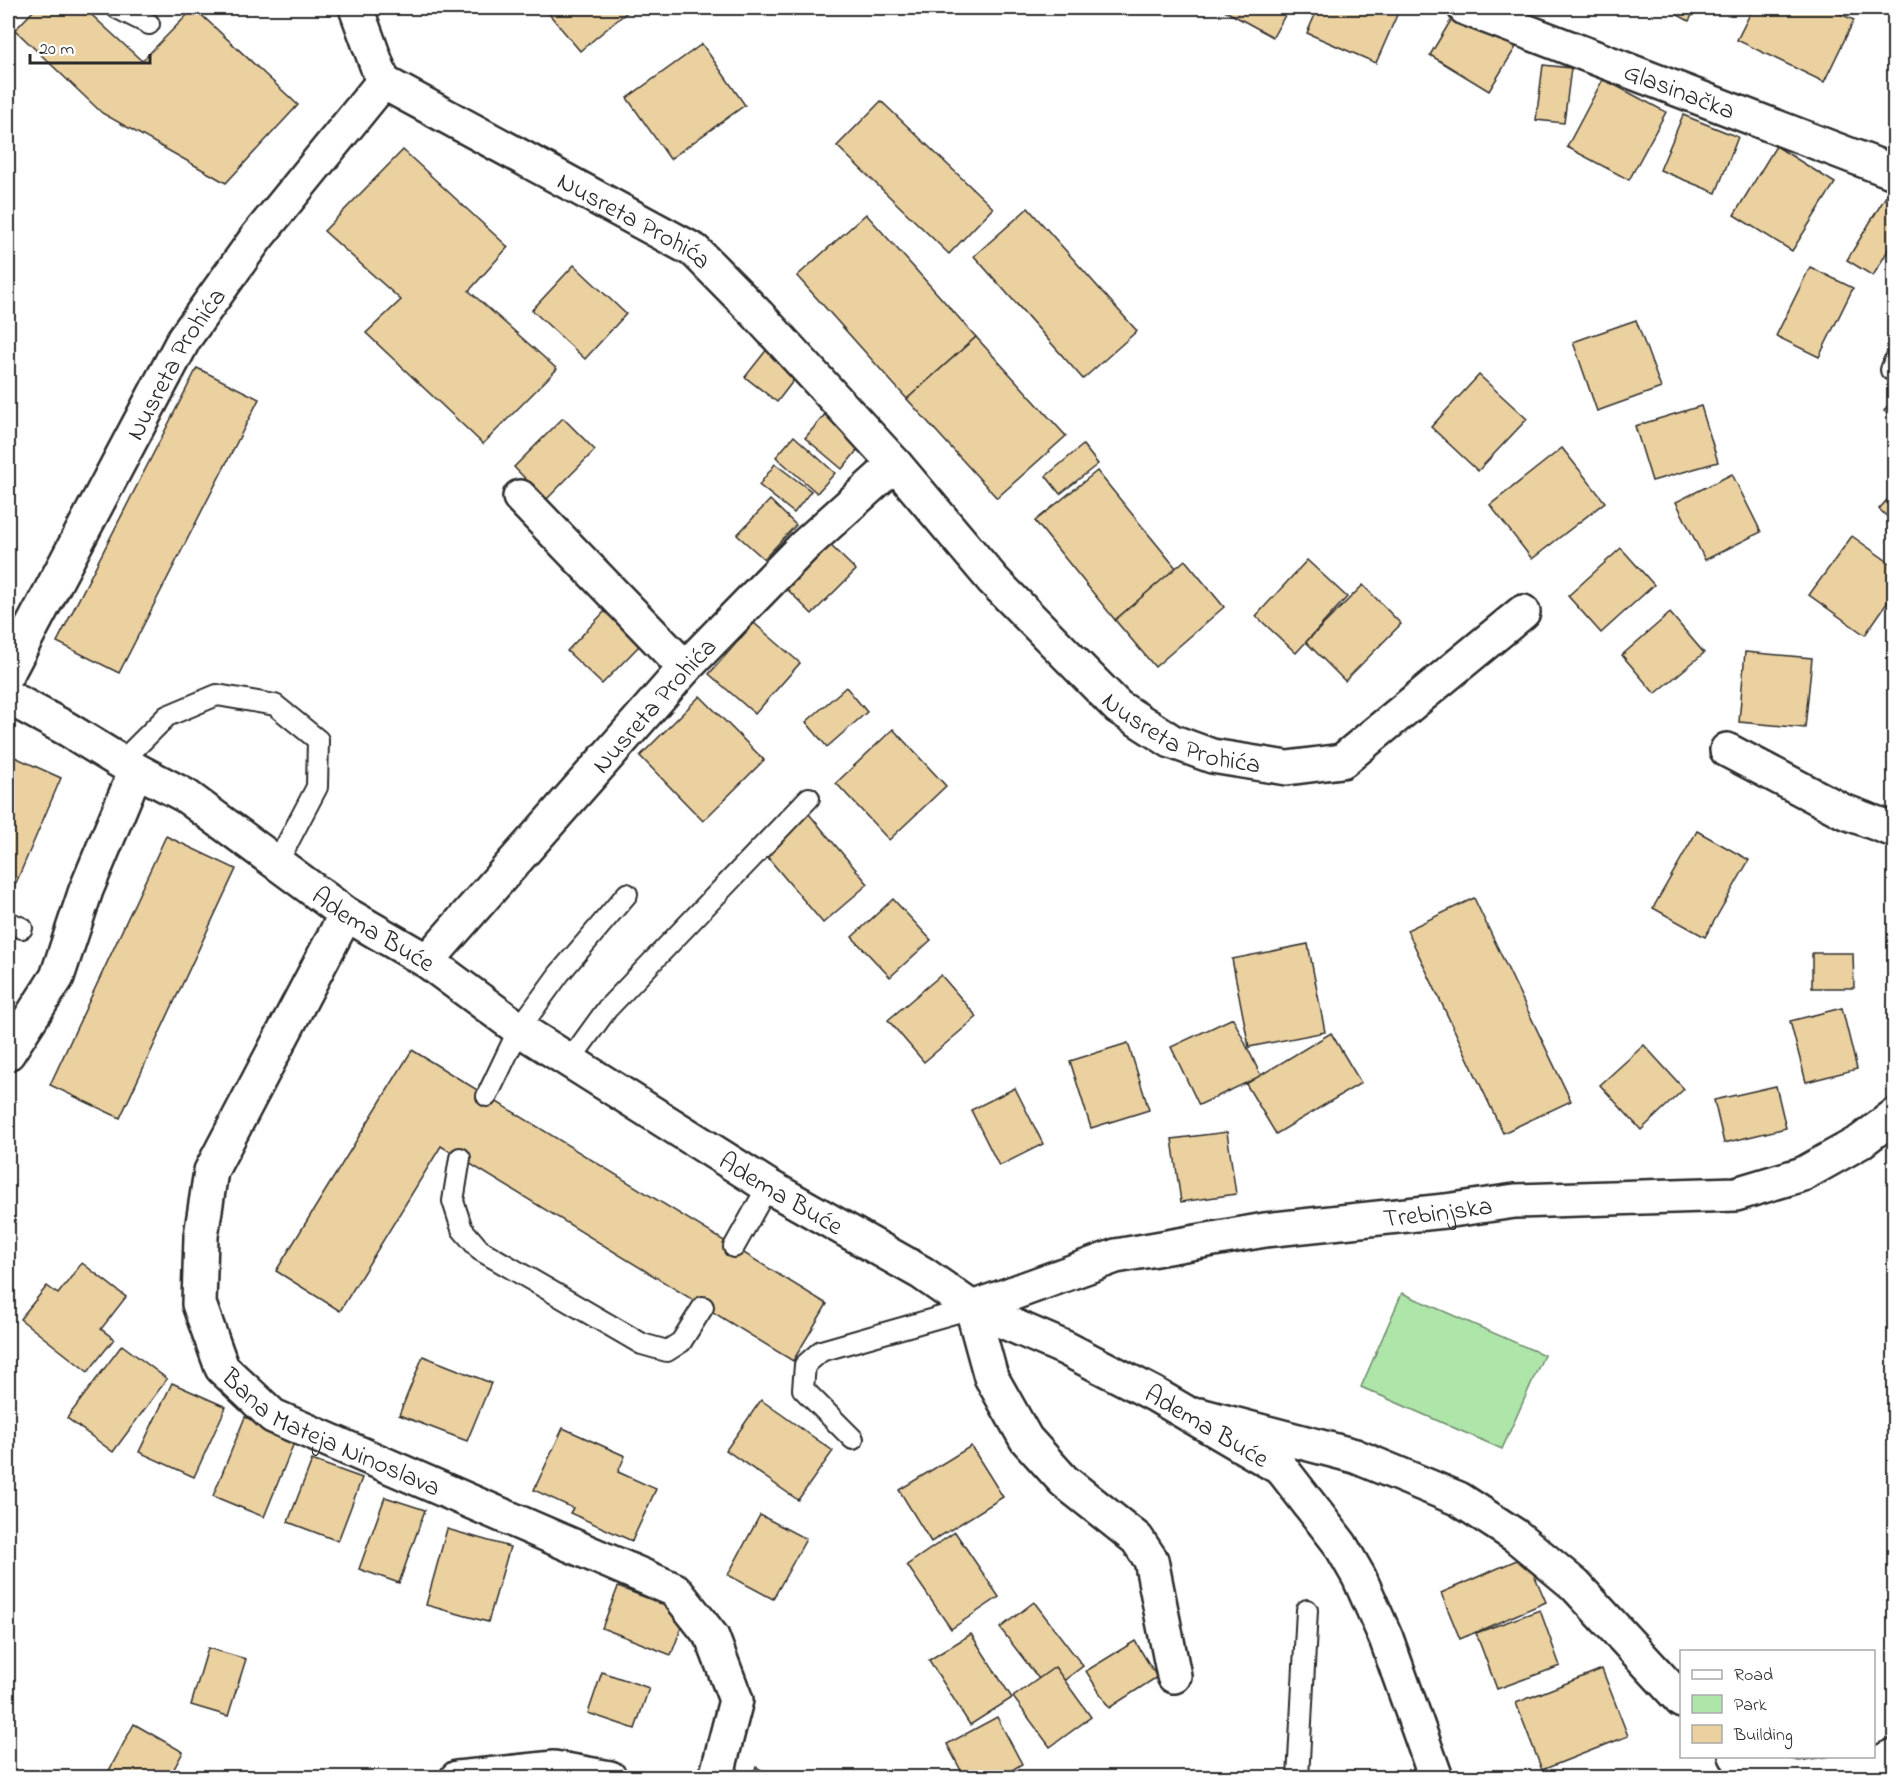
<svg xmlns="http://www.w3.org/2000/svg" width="1902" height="1785" font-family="'Indie Flower',sans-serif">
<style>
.green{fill:#aee6aa;stroke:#6c886a;stroke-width:1.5}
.building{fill:#ebd1a0;stroke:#2b2b2b;stroke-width:1.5}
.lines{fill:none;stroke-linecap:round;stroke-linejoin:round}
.lane-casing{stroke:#2b2b2b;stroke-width:24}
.street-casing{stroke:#2b2b2b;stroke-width:38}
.secondary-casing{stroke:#2b2b2b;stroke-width:38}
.lane{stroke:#fff;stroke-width:20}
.street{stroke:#fff;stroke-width:33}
.secondary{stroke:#fff;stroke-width:33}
.labels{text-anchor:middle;stroke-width:4.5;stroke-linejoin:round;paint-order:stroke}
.street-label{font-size:26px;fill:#2b2b2b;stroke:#fff}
</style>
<rect width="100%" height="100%" fill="#fff"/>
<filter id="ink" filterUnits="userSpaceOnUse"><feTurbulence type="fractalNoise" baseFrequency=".0167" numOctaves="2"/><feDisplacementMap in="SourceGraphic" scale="12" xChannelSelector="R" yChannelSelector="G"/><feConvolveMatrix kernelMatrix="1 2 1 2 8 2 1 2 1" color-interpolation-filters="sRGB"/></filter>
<g filter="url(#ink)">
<polygon class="green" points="1402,1293 1544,1355 1502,1449 1361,1387"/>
<g class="building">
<polygon points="36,8 84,8 142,61 194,8 298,105 226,183 102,113 15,30"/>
<polygon points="544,8 632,8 580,51"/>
<polygon points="784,8 801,8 793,16"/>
<polygon points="1220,8 1289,8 1273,37"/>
<polygon points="1318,8 1400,8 1376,63 1307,33"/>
<polygon points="1665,8 1696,8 1689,21"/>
<polygon points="1753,8 1828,8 1854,20 1824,82 1737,40"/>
<polygon points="1457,10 1516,47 1489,91 1430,55"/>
<polygon points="702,44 745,105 670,159 627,98"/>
<polygon points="1543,65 1571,68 1564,123 1536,120"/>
<polygon points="1603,79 1666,112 1629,180 1567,147"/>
<polygon points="881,101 993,208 949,254 837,146"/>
<polygon points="1683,115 1738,137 1716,193 1660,170"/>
<polygon points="1776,146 1835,183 1792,251 1734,215"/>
<polygon points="403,150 508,247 469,291 557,369 483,444 366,333 401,300 324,231"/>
<polygon points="1886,196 1894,201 1894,240 1873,276 1847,260"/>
<polygon points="1028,208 1137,331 1083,379 974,256"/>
<polygon points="866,214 976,337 907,399 797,276"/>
<polygon points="574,265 626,314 585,359 532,310"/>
<polygon points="1810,267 1853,288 1819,357 1776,336"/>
<polygon points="1636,320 1661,388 1597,411 1573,342"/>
<polygon points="976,337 1066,436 997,498 907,399"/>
<polygon points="772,343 803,368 777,402 745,377"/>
<polygon points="197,368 259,399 119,673 57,642"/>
<polygon points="1479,375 1527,419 1478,471 1431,427"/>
<polygon points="1894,395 1894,418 1884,411"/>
<polygon points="1701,406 1718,462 1652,481 1635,426"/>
<polygon points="827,412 864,442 842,469 805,438"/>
<polygon points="563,418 595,450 546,500 514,467"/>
<polygon points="794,436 835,473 817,493 776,457"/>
<polygon points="1083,445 1098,464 1060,494 1046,476"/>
<polygon points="1562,448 1605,502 1532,559 1490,505"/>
<polygon points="775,464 811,491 794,513 759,485"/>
<polygon points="1097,471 1176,568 1115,620 1035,521"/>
<polygon points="1732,474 1761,532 1705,560 1676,502"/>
<polygon points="1894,492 1894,523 1879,509"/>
<polygon points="770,500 796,525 764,559 737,535"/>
<polygon points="1852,536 1894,566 1894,593 1865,635 1809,595"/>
<polygon points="828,543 856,570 812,614 785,587"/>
<polygon points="1621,548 1654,585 1601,633 1568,596"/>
<polygon points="1185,560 1224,607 1155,667 1115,620"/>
<polygon points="1307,560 1347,597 1296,653 1256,616"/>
<polygon points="1363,585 1401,624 1345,681 1306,642"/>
<polygon points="605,611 640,645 602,684 567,651"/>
<polygon points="1670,613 1704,653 1655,694 1622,655"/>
<polygon points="754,623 800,663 755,714 709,674"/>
<polygon points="1745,652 1812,658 1805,728 1739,722"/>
<polygon points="846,687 867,712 827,747 806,722"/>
<polygon points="700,696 764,760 703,821 640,756"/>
<polygon points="893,729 946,786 889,840 836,783"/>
<polygon points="8,754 61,778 13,890 8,887"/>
<polygon points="809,814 868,884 823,923 764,853"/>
<polygon points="1697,831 1749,860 1705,937 1653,908"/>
<polygon points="166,836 236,869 120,1118 50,1085"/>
<polygon points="1474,898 1571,1101 1503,1133 1407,930"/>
<polygon points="893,899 931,940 890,977 852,937"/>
<polygon points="1308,944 1325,1032 1249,1047 1232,959"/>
<polygon points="1812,953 1853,953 1854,988 1812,988"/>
<polygon points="941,975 977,1017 924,1062 888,1020"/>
<polygon points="1842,1008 1857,1069 1806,1082 1790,1021"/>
<polygon points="1233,1018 1261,1076 1199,1105 1171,1047"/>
<polygon points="1331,1033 1361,1083 1276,1134 1246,1084"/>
<polygon points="1128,1043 1149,1110 1091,1128 1070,1061"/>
<polygon points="1644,1045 1684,1089 1641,1130 1600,1085"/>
<polygon points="412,1050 827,1304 793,1361 441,1146 340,1311 276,1271"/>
<polygon points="1776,1086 1786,1128 1724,1143 1714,1100"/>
<polygon points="1015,1088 1043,1144 999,1166 971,1110"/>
<polygon points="1227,1132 1236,1194 1181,1202 1172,1139"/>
<polygon points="82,1263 126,1297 101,1329 114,1339 88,1372 20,1319 47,1286 58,1294"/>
<polygon points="122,1345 167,1379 113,1452 67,1418"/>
<polygon points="423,1356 491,1383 467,1441 399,1415"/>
<polygon points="172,1383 226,1407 194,1477 139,1452"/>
<polygon points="761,1400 833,1451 798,1500 726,1450"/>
<polygon points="245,1417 296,1438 264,1517 213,1496"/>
<polygon points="563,1428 625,1456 618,1472 656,1489 632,1541 570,1513 573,1508 534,1490"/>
<polygon points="971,1446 1003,1497 931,1542 899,1490"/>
<polygon points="312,1460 362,1478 338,1541 288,1522"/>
<polygon points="385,1497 425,1510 399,1583 359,1569"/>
<polygon points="760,1515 806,1539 773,1599 728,1575"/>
<polygon points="447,1529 510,1547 488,1622 426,1605"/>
<polygon points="955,1532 999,1597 951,1629 907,1565"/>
<polygon points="1526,1556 1546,1602 1460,1639 1441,1593"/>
<polygon points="618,1587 687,1613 671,1655 602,1628"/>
<polygon points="1034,1602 1083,1666 1049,1692 1000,1628"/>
<polygon points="1540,1610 1560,1666 1497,1689 1476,1633"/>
<polygon points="971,1634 1012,1698 970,1725 929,1660"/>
<polygon points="1135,1641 1157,1677 1109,1708 1086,1671"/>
<polygon points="208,1648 246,1659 228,1716 191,1705"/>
<polygon points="1055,1667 1091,1717 1050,1747 1013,1697"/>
<polygon points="1602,1669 1628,1736 1542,1770 1516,1703"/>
<polygon points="602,1672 649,1688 635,1729 588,1713"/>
<polygon points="997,1717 1022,1764 999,1778 965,1778 947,1744"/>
<polygon points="134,1724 183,1752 169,1778 105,1778"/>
<polygon points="756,1767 776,1778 750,1778"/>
</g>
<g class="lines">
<g class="lane-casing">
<g id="lane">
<polyline points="117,8 149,24"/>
<polyline points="1891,370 1894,362"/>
<polyline points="121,762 167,716 217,695 275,705 318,740 317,787 277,863"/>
<polyline points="8,922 22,928"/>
<polyline points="570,1060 607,1009 809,798"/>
<polyline points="487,1096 519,1029 559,974 627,894"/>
<polyline points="460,1158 453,1201 462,1229 480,1250 642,1344 667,1351 681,1342 703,1307"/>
<polyline points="734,1247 768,1186"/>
<polyline points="853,1439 803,1389 805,1365 821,1351 972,1308"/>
<polyline points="1298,1778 1307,1610"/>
</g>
</g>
<g class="street-casing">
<g id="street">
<path id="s1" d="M 356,8 L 383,82 L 695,251 L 758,315 L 895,464 L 993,580 L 1118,707 L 1171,741 L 1212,756 L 1287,768 L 1342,761 L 1523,612"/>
<path id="s2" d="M 1465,8 L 1894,172"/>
<polyline points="520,497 685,668"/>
<path id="s3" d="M 8,672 L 184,339 L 257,237 L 383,82"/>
<polyline points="1727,750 1843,811 1894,830"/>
<path id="s4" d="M 427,961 L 685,668 L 803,547 L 895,464"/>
<polyline points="8,1053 57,977 86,890 136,770"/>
<polyline points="1199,1415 1355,1456 1459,1499 1516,1536 1575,1585 1682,1701"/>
<path id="s5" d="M 1174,1676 L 1151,1560 L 1137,1539 L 1064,1481 L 1026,1439 L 991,1377 L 972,1308 L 1116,1256 L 1265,1230 L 1445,1211 L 1515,1201 L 1736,1194 L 1803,1174 L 1860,1142 L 1894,1116"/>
<polyline points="1736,1756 1747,1767 1797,1778"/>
<polyline points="457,1778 554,1768 610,1778"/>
<polyline points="1801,1778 1868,1768 1894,1756"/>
</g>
</g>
<g class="secondary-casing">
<g id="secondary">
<path id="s6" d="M 8,697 L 67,729 L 121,762 L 186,796 L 346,914 L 427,961 L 519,1029 L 768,1186 L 922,1273 L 972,1308 L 1065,1348 L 1154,1394 L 1282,1469 L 1340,1544 L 1359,1577 L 1386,1638 L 1436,1778"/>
<path id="s7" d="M 346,914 L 211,1171 L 201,1236 L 199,1304 L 222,1368 L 273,1416 L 675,1590 L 712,1637 L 736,1700 L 716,1778"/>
</g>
</g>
<use href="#lane" class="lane"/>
<use href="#street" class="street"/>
<use href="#secondary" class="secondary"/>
</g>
</g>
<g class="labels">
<g class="street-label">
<text dy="9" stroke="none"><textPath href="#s2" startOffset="230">Glasinačka</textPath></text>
<text dy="9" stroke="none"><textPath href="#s1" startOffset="366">Nusreta Prohića</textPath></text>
<text dy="9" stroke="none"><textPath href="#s3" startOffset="351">Nusreta Prohića</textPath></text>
<text dy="9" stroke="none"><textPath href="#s4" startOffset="342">Nusreta Prohića</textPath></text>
<text dy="9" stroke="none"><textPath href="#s1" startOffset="1126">Nusreta Prohića</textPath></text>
<text dy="9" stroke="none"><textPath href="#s6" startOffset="434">Adema Buće</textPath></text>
<text dy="9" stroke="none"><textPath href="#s6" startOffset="920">Adema Buće</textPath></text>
<text dy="9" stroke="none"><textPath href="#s5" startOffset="914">Trebinjska</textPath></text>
<text dy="9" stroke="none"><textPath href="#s6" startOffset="1406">Adema Buće</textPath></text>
<text dy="9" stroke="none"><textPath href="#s7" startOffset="621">Bana Mateja Ninoslava</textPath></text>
</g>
</g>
<rect width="1902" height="1785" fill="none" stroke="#fff" stroke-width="30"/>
<rect x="15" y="15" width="1872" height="1755" fill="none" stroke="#2b2b2b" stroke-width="2" filter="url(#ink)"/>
<rect x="1680" y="1650" width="195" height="108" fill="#ffffff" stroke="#aaaaaa" stroke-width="1.5"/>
<rect x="1692" y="1670" width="30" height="9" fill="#ffffff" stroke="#aaaaaa" stroke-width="1.5"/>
<text x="1734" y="1680" font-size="18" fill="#2b2b2b">Road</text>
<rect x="1692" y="1695" width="30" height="18" fill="#aee6aa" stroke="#aaaaaa" stroke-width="1.5"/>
<text x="1734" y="1710" font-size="18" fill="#2b2b2b">Park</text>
<rect x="1692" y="1725" width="30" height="18" fill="#ebd1a0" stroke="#aaaaaa" stroke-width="1.5"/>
<text x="1734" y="1740" font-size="18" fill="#2b2b2b">Building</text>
<path d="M30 54v9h120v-9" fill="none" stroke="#2b2b2b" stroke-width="3"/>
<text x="39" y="54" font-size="18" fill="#2b2b2b" stroke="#ffffff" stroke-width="4.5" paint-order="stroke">20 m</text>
</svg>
